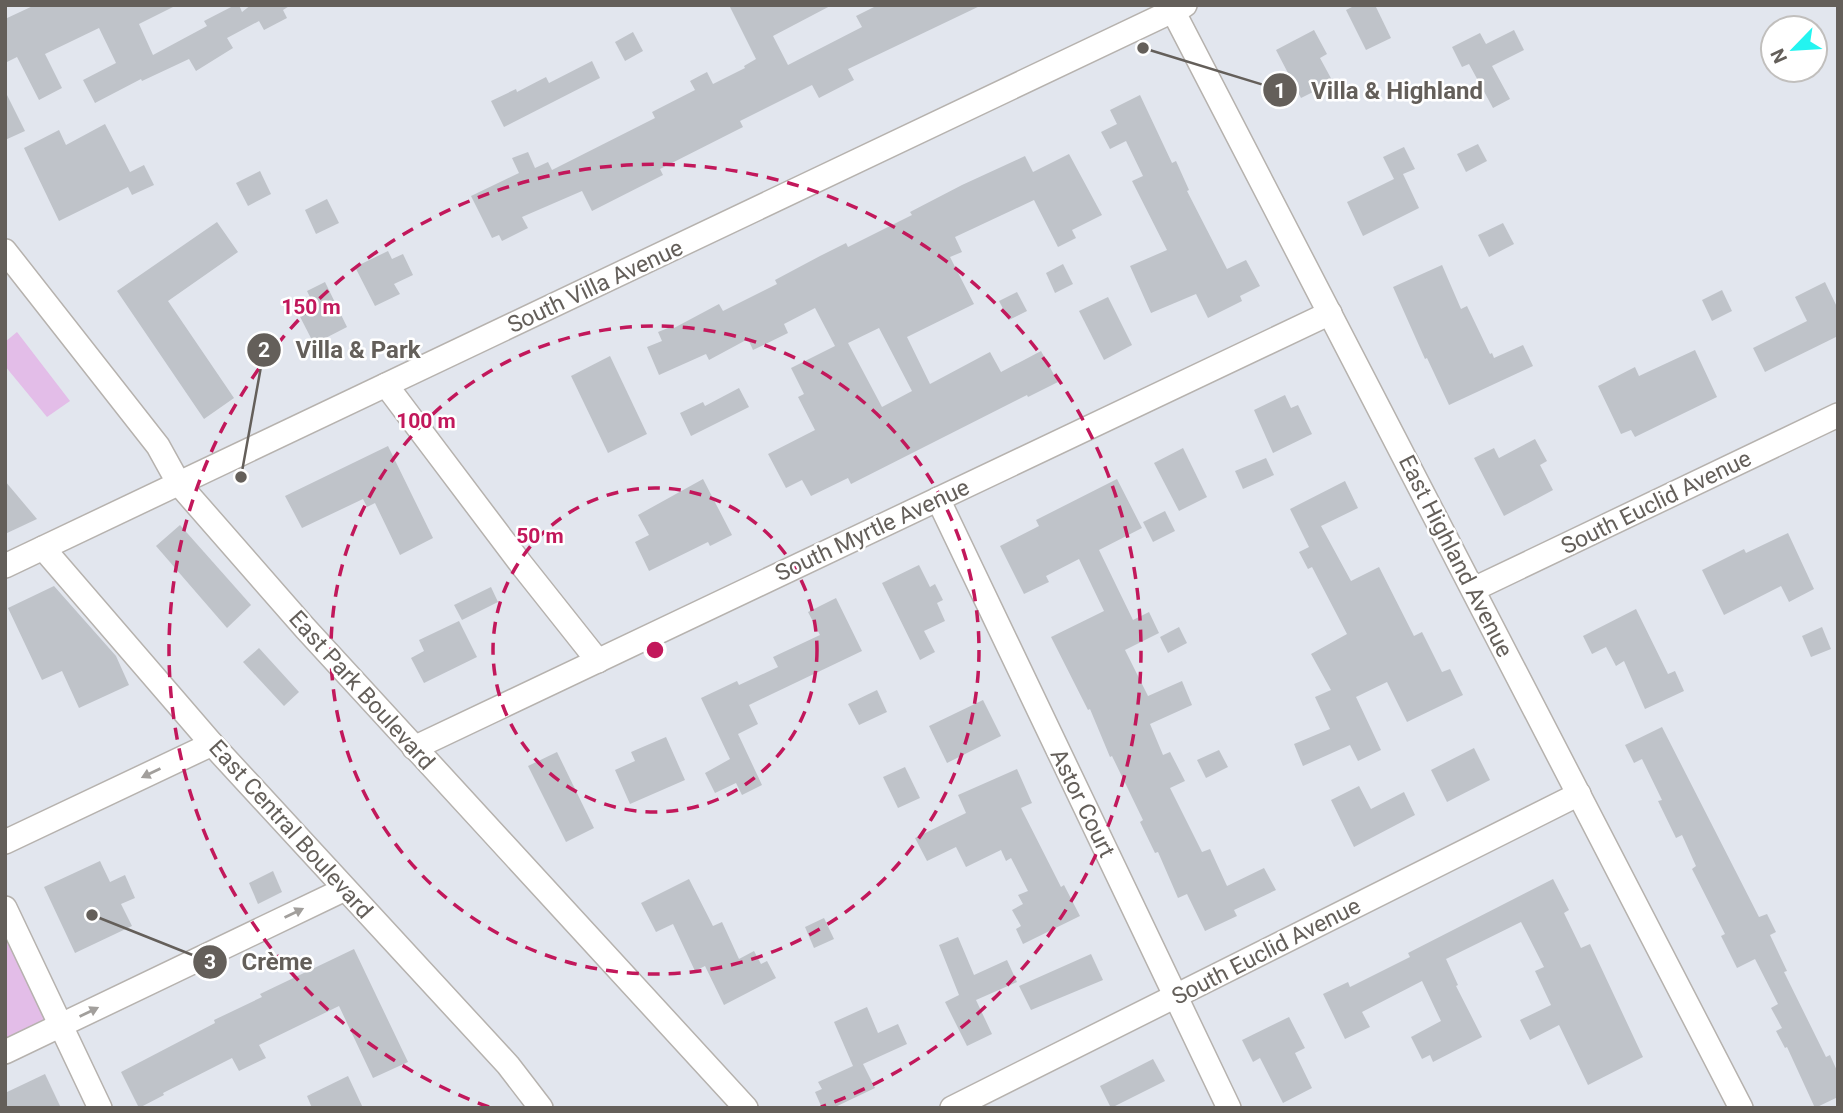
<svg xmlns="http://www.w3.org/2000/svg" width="1843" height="1113" font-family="Roboto,sans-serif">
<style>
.green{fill:#e3bde8}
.building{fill:#bfc3c9;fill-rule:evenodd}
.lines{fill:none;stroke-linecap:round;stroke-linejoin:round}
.street-casing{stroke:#b6b2ae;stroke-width:26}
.street{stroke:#fff;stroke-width:23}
.oneway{fill:#a29f9c}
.ring{fill:none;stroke:#c2185b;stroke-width:3.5;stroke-dasharray:12 9}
.labels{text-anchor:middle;stroke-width:5;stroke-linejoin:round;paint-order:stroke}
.street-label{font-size:23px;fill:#645f5a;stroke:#fff}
.centre{fill:#c2185b;stroke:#fff;stroke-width:3.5}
.ring-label{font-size:21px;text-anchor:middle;font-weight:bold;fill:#c2185b;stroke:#fff;stroke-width:5;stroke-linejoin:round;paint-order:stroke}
.leader{fill:none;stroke:#645f5a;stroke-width:2.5}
.callout-dot{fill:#645f5a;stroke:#fff;stroke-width:2.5}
.mark-label{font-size:21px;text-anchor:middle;font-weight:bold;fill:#fff}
.callout-label{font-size:24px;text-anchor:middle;font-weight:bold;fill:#645f5a;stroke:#fff;stroke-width:5;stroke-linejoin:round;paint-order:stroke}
</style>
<rect width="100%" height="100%" fill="#e2e6ee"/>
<g class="green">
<polygon points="17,332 70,401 47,417 5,366 5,342"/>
<polygon points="5,922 53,1022 5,1045"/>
</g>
<g class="building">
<polygon points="35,5 177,5 139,24 153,55 207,26 204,21 235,5 239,5 242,12 251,5 291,5 283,10 287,18 264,30 259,21 227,38 233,48 196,71 189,59 142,81 141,79 95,103 83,80 116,63 99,28 45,54 62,88 39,100 17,57 5,63 5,19"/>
<polygon points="729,5 832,5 773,36 788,65 862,27 856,16 878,5 982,5 848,69 854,80 819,98 812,85 740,121 743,127 660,169 663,175 592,211 582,191 522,217 528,228 502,241 499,235 492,238 471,196 519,173 512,158 528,152 535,168 548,162 552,170 655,118 652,112 695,90 690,81 707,72 713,84 745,68 744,66 756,59"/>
<polygon points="1356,5 1375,5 1391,38 1366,50 1346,10"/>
<polygon points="1314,30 1327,54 1320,58 1333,82 1301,98 1276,50"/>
<polygon points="1514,30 1524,50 1492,66 1510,99 1493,108 1469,64 1462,67 1452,47 1480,33 1486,44"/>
<polygon points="633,32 643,51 625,61 615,42"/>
<polygon points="592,61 600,78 504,127 491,101 516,89 517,92 546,77 549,83"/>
<polygon points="5,91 25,131 5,140"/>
<polygon points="1140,95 1172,163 1176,161 1189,190 1187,191 1227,269 1246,260 1260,286 1240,296 1242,301 1208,318 1196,294 1151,313 1130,266 1167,250 1132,181 1143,176 1126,141 1110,149 1101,132 1117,124 1110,110"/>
<polygon points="105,124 130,172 144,165 154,185 132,195 128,187 59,221 24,148 59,130 66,145"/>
<polygon points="1478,144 1487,161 1466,172 1457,154"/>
<polygon points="1404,147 1415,169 1403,174 1419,208 1363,236 1347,202 1394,179 1383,157"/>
<path d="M 1069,154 L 1102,215 L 1072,230 L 1076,238 L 1058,247 L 1034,200 L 955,237 L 962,252 L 950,257 L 974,304 L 907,337 L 930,384 L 990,352 L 1001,372 L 1041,351 L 1058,382 L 1028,397 L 1027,395 L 851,484 L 848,478 L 811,496 L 802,480 L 786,488 L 768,454 L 815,430 L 798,397 L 804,394 L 791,368 L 835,346 L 815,308 L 784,324 L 788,333 L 753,350 L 748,339 L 709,360 L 706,354 L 659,375 L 647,347 L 662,341 L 658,332 L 673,326 L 674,328 L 719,304 L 723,311 L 777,284 L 775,280 L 820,256 L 846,243 L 848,247 L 912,215 L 910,212 L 962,185 L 1025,156 L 1033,172 ZM 879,328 L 912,391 L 882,407 L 848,343 Z"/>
<polygon points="260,171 271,194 248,206 236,183"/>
<polygon points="327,199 339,223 316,234 305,210"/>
<polygon points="217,222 238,252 168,301 234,398 204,419 117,291"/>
<polygon points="1503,223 1514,244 1489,257 1478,235"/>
<polygon points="388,251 392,259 403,254 413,275 394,284 400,294 375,306 355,267"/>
<polygon points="1063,264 1073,284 1055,293 1046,273"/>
<polygon points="1442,265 1461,309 1467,306 1490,354 1492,353 1494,358 1523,345 1533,366 1449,405 1427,358 1425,359 1393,287"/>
<polygon points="325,282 347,327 314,344 294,305 310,297 307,291"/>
<polygon points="1825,282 1838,309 1838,336 1765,372 1753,348 1807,321 1795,297"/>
<polygon points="1722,290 1732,311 1712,321 1702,300"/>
<polygon points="1017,292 1027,311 1009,320 999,301"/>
<polygon points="1108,297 1132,345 1104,360 1079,311"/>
<polygon points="1695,350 1717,397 1635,437 1631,430 1621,434 1598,386 1635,367 1639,376"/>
<polygon points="610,356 647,434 608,453 571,376"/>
<polygon points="739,388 749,407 691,436 680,413 703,402 705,406"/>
<polygon points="1285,395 1291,408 1298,405 1312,434 1273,453 1254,410"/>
<polygon points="1535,439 1547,461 1540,465 1553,490 1504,516 1474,458 1494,448 1499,458"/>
<polygon points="388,446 433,538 400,555 375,503 367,507 363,499 302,528 285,496"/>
<polygon points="1183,448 1207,497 1179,511 1154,463"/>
<polygon points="1266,458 1274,475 1243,489 1235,471"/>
<polygon points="703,479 732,535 710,546 708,542 649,571 635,542 649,535 638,515"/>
<polygon points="1117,479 1142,528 1099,550 1133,620 1149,612 1159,633 1125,650 1148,696 1182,681 1192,705 1150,724 1163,755 1170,752 1185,781 1170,788 1202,852 1210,849 1227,886 1264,868 1276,890 1234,910 1237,916 1205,931 1187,894 1178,898 1158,852 1155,853 1140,822 1143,820 1112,756 1110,757 1090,709 1088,710 1051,637 1104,611 1079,559 1046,576 1049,582 1024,594 1000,546 1039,526 1036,520"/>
<polygon points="5,481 37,519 5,534"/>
<polygon points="1345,481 1358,508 1321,526 1351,581 1379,567 1414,636 1422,632 1442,672 1450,669 1463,695 1407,722 1387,682 1356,697 1381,750 1358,761 1350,745 1303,766 1294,744 1330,729 1315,697 1331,690 1311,654 1347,634 1312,567 1308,569 1299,552 1309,547 1290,509"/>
<polygon points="1165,511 1175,531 1153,542 1143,522"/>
<polygon points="180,525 251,605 227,628 156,546"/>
<polygon points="1788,533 1814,589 1789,602 1781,586 1724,615 1702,570 1744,549 1746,553"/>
<polygon points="919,565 930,587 935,584 943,600 937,603 945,621 924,631 935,652 920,660 882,583"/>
<polygon points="54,586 116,656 129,685 79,708 62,671 42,680 8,608"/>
<polygon points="491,587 498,602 462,620 454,605"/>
<polygon points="836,598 862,651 749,705 758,724 738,734 762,785 742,795 736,783 715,793 705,773 730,759 701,698 737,681 739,685 778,667 773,657 820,635 808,612"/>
<polygon points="1636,609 1668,674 1675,671 1684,691 1645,709 1624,661 1616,666 1606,647 1592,654 1583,636"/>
<polygon points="459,621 477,657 424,683 411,658 424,651 419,640"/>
<polygon points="1179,627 1187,643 1168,653 1160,637"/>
<polygon points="1822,627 1831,649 1811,657 1802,636"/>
<polygon points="259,648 299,692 284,706 243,662"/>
<polygon points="877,690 887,712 859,725 848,704"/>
<polygon points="983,700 1001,736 947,763 929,726"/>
<polygon points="1662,727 1759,917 1767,914 1776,932 1770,935 1787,971 1784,972 1826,1057 1830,1055 1838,1073 1838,1097 1815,1108 1787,1047 1785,1048 1776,1031 1782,1028 1771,1008 1778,1004 1755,959 1737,968 1721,936 1725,934 1692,869 1696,866 1682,835 1676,838 1658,801 1662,800 1642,759 1634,763 1625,745"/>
<polygon points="666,737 685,780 630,804 615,770 635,761 631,752"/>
<polygon points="1474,748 1490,780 1447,802 1431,770"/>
<polygon points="1219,750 1228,767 1206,778 1197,760"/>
<polygon points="557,752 594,828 566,842 528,766"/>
<polygon points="905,767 920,798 898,808 883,777"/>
<polygon points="1017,769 1032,803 1021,808 1061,887 1064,885 1080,916 1023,944 1016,929 1021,926 1012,910 1023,904 1018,895 1028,891 1011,858 1006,861 1001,850 966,867 956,847 927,861 915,838 966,813 958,795"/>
<polygon points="1359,786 1371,809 1404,792 1415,815 1354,847 1331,800"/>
<polygon points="100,861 110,882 125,875 135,898 121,904 132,926 75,953 44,887"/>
<polygon points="273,871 282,892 258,904 249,883"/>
<polygon points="689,879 713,926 722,922 739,959 754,951 761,964 767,961 776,978 724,1005 705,966 695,971 673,924 656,932 641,903"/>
<polygon points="1553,879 1569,910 1564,913 1581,948 1590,944 1643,1057 1588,1085 1559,1025 1530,1040 1520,1020 1551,1005 1535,971 1544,967 1521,922 1446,959 1458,985 1456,986 1482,1037 1433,1062 1430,1055 1422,1059 1411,1037 1441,1021 1422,981 1362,1012 1370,1027 1345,1039 1323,994 1348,982 1350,987 1410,957 1408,953"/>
<polygon points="824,918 834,939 814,948 805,927"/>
<polygon points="958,937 974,975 1007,960 1017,982 976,1000 992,1034 967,1046 945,1002 959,995 939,945"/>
<polygon points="354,949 408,1062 373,1078 339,1006 259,1045 266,1058 239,1071 232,1058 163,1093 164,1095 139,1108 121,1072 215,1023 214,1020 262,997 260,994"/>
<polygon points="1091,954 1103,980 1031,1010 1019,986"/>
<polygon points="867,1007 878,1033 898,1024 907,1044 863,1064 875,1088 833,1108 822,1108 815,1092 822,1089 818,1082 853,1066 834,1022"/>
<polygon points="1289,1017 1305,1048 1295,1053 1312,1088 1283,1103 1260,1058 1253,1062 1242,1040"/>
<polygon points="1153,1059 1165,1081 1111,1108 1100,1086"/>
<polygon points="45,1074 61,1108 5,1108 5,1093"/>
<polygon points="348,1076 363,1108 312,1108 307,1096"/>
</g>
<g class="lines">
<g class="street-casing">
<g id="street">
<polyline points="1170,5 1741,1108"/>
<polyline points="5,251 158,446 179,484 305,628 746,1108"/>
<polyline points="386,385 521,564 598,661"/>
<polyline points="938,499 1229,1108"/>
<polyline points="43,548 212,744 508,1065 541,1108"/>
<polyline points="5,566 1185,5"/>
<polyline points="1474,589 1838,415"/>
<polyline points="414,748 1330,313"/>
<polyline points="5,842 212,744"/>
<polyline points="5,908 100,1108"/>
<polyline points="5,1052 345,889"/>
<polyline points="952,1108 1579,794"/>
</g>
</g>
<use href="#street" class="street"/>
</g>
<defs><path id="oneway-solid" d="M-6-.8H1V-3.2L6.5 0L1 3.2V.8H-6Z" transform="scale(1.75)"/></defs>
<g class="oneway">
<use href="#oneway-solid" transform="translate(151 773) rotate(154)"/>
<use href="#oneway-solid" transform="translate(294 913) rotate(-26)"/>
<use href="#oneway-solid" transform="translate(89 1012) rotate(-26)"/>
</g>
<g class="ring">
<circle cx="655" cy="650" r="162"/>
<circle cx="655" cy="650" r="324"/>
<path d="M489 1107A486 486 0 1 1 821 1107"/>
</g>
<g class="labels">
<g class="street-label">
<text transform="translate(595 286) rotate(-25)" y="8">South Villa Avenue</text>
<text transform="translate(1656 502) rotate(-26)" y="8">South Euclid Avenue</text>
<text transform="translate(872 530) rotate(-25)" y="8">South Myrtle Avenue</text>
<text transform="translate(1456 556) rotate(63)" y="8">East Highland Avenue</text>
<text transform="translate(362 690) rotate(48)" y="8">East Park Boulevard</text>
<text transform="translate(1083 803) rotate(64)" y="8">Astor Court</text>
<text transform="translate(291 829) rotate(48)" y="8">East Central Boulevard</text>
<text transform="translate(1266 951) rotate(-27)" y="8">South Euclid Avenue</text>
</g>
</g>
<circle cx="655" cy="650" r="10" class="centre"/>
<g class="ring-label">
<text x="311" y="314">150 m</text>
<text x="426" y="428">100 m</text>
<text x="540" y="543">50 m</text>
</g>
<path class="leader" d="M1143 48L1280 90M241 477L264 350M92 915L210 962"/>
<g class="callout-dot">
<circle cx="1143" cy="48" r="7"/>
<circle cx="241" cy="477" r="7"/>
<circle cx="92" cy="915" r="7"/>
<circle cx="1280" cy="90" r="18"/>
<circle cx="264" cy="350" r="18"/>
<circle cx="210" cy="962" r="18"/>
</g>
<g class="mark-label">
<text x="1280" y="98">1</text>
<text x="264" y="357">2</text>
<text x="210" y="969">3</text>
</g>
<g class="callout-label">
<text x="1397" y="99">Villa &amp; Highland</text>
<text x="358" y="358">Villa &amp; Park</text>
<text x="277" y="970">Crème</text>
</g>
<rect width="1843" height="1113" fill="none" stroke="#645f5a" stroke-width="14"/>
<g transform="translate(1794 49) rotate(245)"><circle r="33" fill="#ffffff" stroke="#c1bfbd" stroke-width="2"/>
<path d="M0-5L12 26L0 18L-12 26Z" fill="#23f4f0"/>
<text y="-10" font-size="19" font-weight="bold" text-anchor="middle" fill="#645f5a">N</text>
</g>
</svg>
